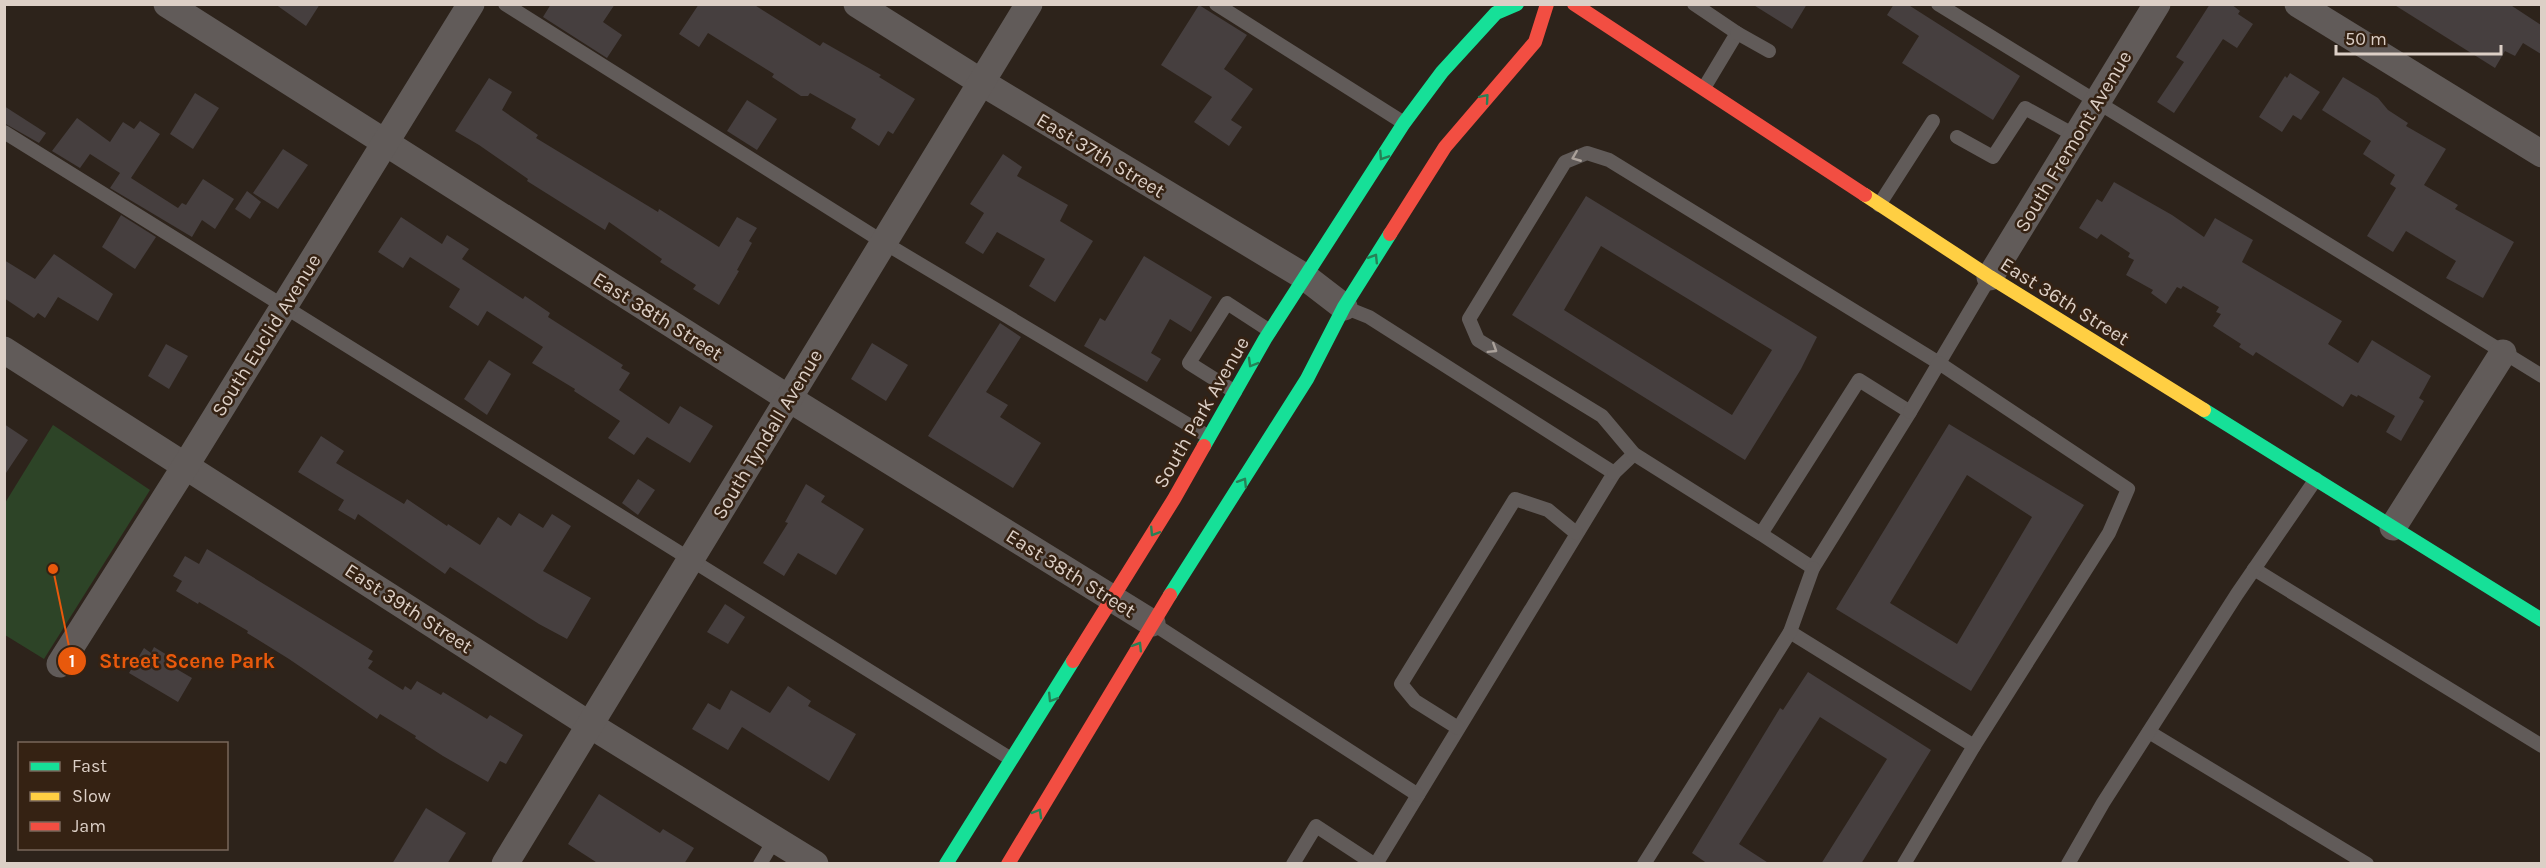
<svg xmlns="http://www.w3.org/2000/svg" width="2546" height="868" font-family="Karla,sans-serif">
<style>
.green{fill:#2d4427}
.building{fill:#463f3f;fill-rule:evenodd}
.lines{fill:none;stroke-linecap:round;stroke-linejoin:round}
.lane{stroke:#615b59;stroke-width:14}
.street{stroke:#615b59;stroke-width:27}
.fast{stroke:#16e098;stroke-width:14}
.slow{stroke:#ffcf43;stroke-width:14}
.jam{stroke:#f24e42;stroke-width:14}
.oneway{stroke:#268156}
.oneway2{stroke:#aba19a}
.labels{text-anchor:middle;stroke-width:5;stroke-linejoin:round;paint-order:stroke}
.street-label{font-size:20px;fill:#dccfc6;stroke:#352213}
.leader{fill:none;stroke:#e8590c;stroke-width:2}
.callout-dot{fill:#e8590c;stroke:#352213;stroke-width:2}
.mark-label{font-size:18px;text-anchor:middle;font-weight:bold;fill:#fff}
.callout-label{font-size:21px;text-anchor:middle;font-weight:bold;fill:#e8590c;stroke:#352213;stroke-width:5;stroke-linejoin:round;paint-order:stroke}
</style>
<rect width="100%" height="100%" fill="#2d231b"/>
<polygon class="green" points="53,425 150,490 44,659 5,635 5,503"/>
<g class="building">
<polygon points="275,4 320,4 306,26"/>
<polygon points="551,4 615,4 603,22 622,35 607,58 543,17"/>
<polygon points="699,4 753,4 820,46 823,42 881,75 879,77 915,99 893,134 888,131 879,146 851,128 856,119 810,93 808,96 801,96 772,77 774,74 708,33 699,47 679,34"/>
<polygon points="1752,4 1807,4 1792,29"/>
<polygon points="1894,4 1907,4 2020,76 1993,120 1902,63 1919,36 1887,15"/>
<polygon points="2210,4 2231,4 2240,11 2238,14 2253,24 2237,48 2223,39 2174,113 2157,102 2184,62 2176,57"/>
<polygon points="2393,4 2509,4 2541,25 2541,54 2523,43 2515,56 2505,51 2495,68"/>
<polygon points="1199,5 1247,35 1224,69 1253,89 1231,120 1242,127 1229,146 1194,122 1212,97 1161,65"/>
<polygon points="2290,73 2320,92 2301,120 2293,115 2282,132 2259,117 2285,76 2287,78"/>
<polygon points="2343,77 2378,98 2388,110 2408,123 2406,126 2446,149 2424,185 2458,205 2455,209 2514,242 2483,298 2446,278 2456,261 2406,231 2393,252 2367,236 2396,188 2390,184 2395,175 2363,154 2371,141 2322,110"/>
<polygon points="489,78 512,92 502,110 538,135 536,138 658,212 659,209 719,247 737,217 757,228 749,241 752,243 737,270 739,271 719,305 693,289 696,285 660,262 662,259 609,222 605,230 527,181 528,179 479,145 455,131"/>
<polygon points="195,93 219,108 193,149 170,134"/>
<polygon points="747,100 777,119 757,150 727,131"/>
<polygon points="4,106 46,133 39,143 4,123"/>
<polygon points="77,118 110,142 123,122 134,129 140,121 160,134 131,178 178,208 182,203 186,205 203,179 234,199 215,229 202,220 192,237 110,188 120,173 90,154 80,168 52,151"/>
<polygon points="283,149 308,165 278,209 253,193"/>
<polygon points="1003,154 1022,167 1017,176 1068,205 1060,221 1093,241 1055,302 1029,286 1045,259 997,232 983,254 965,243 984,213 970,204"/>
<polygon points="2114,182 2172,215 2204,237 2215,218 2253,240 2242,262 2342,321 2328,344 2358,363 2372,340 2431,376 2419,398 2424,401 2401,441 2386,432 2395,416 2358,395 2357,397 2351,394 2343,407 2256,352 2253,356 2239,347 2241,344 2213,326 2221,314 2216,312 2219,307 2183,286 2181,289 2177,287 2166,304 2151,293 2153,290 2126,275 2134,260 2128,257 2130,253 2101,234 2097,239 2079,228 2097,199 2102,202"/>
<polygon points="247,191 261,202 250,219 235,209"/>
<path d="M 1586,196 L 1817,337 L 1801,369 L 1745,460 L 1512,315 ZM 1601,246 L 1772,350 L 1732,415 L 1564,310 Z"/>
<polygon points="121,215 156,237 135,269 102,247"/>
<polygon points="401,217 442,244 447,235 469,249 462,259 523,299 525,296 550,313 548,317 623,365 621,368 630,373 619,390 669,424 680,406 713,426 690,463 647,437 634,455 608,438 620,421 574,391 575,389 532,363 543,347 487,311 478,326 449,307 460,289 410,257 403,268 378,252"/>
<polygon points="54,254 113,294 98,321 58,297 45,318 38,313 34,318 4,298 4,260 35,279"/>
<polygon points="1144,256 1212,297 1191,332 1170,319 1151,353 1161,359 1147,382 1084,346 1100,318 1105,321"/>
<polygon points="1000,323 1021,337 986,392 1008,405 1000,417 1041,443 1013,488 928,436"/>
<polygon points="872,343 908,365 886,401 851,379"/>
<polygon points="166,344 188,356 169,389 148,376"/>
<polygon points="489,360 511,374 487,415 464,399"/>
<polygon points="4,424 28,440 4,476"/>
<path d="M 1949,424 L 2084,505 L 1971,691 L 1836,609 ZM 1967,475 L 2032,517 L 1957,644 L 1890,603 Z"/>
<polygon points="321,436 344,451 336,463 404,504 407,499 447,526 448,524 480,545 498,517 511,526 519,513 543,528 552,514 571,526 543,571 591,598 567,639 539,624 450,567 445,574 358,514 355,520 338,510 344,500 298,472"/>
<polygon points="638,479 655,490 638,515 622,503"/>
<polygon points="806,484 825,496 821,502 864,529 836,575 798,553 784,576 763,563 788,523 785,522"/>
<polygon points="207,549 373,651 368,659 373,661 368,668 403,690 405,686 411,690 417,681 441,695 443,692 487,719 490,715 523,735 506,764 500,761 488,782 443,756 415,738 416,736 380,714 377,719 289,659 247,633 248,631 199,602 198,604 176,591 182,581 173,576 185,556 199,564"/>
<polygon points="725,604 745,617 728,644 707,632"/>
<polygon points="154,647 172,658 168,664 192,678 178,702 129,673 144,648 151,653"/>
<polygon points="1808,672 1931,750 1861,864 1821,864 1887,759 1820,717 1739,844 1770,864 1708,864 1692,853 1780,708 1783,710"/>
<polygon points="788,686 811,701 808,706 856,734 829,781 742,727 728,750 692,729 708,703 720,710 731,690 770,713"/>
<polygon points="599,794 660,833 663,829 694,848 684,864 599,864 568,844"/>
<polygon points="426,808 466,833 447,864 392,864"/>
</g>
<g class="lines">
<g class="lane">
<polyline points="505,4 883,242 1209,437"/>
<polyline points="1216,4 1404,123"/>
<polyline points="1694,4 1737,33 1704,88"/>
<polyline points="1938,4 2542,376"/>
<polyline points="1737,33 1769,51"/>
<polyline points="4,132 1011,759"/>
<polyline points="1957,137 1993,157 2025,108 2076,136"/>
<polyline points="1879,205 1933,121"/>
<polyline points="1344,307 1369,317 1614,473 1376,864"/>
<polyline points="1235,392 1189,363 1227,303 1270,331"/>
<polyline points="1614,473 1634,454"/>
<polyline points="1761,534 1813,568 1910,412 1859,380 1761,534 1634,454 1602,416 1478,340 1469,319 1565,162 1587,153 1609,160 1939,363 1990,277"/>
<polyline points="2254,569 2542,746"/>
<polyline points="1152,623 1418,795"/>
<polyline points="1790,632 1974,746"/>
<polyline points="1458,728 1415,701 1401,684 1515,499 1548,510 1576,533"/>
<polyline points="2149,732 2367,864"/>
<polyline points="760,864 775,839"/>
<polyline points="1293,864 1316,826 1374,864"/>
<polyline points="1644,864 1790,632 1813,568"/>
<polyline points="1904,864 1974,746 2109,533 2128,489 1939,363 1910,412"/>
<polyline points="2068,864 2103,803 2237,594 2316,479"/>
</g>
<g class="street">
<polyline points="167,4 788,398 1152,623"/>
<polyline points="857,4 981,82 1305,277 1344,307"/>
<polyline points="2298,4 2542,154"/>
<polyline points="1990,277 2157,4"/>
<polyline points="4,350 590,725 815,864"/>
<polyline points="2393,527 2503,353"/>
<polyline points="60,664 186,465 471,4"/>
<polyline points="505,864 1029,4"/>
</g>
<g class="fast">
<polyline points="2204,410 2542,620"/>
<polyline points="1204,446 1265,339 1404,123 1442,72 1496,13 1517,4"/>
<polyline points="1170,595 1307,379 1344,307 1390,234"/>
<polyline points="946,864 1073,661"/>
</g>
<polyline class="slow" points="1865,195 1990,277 2204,410"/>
<g class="jam">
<polyline points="1574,4 1865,195"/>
<polyline points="1390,234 1445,147 1535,42 1547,4"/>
<polyline points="1073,661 1174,499 1204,446"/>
<polyline points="1008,864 1170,595"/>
</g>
</g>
<defs><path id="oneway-chevron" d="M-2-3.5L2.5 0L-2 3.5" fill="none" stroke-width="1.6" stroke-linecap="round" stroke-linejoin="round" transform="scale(1.5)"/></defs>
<g class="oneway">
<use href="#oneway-chevron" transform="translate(1485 98) rotate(-49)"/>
<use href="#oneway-chevron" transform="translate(1383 156) rotate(123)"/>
<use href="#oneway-chevron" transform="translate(1374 258) rotate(-58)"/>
<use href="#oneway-chevron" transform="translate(1252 363) rotate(120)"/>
<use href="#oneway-chevron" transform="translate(1243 482) rotate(-58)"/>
<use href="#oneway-chevron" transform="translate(1154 532) rotate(122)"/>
<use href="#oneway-chevron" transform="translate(1138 646) rotate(-58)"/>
<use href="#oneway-chevron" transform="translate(1052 698) rotate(122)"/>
<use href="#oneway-chevron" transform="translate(1038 813) rotate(-60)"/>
</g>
<g class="oneway2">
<use href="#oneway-chevron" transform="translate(1576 157) rotate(158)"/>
<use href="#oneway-chevron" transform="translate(1493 349) rotate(32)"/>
</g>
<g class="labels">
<g class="street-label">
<text transform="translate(2073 141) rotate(-59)" y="7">South Fremont Avenue</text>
<text transform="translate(1101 155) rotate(31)" y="7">East 37th Street</text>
<text transform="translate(2065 301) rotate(32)" y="7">East 36th Street</text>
<text transform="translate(658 316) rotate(32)" y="7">East 38th Street</text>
<text transform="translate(266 335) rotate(-58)" y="7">South Euclid Avenue</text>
<text transform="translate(1201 412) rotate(-60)" y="7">South Park Avenue</text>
<text transform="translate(767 434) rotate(-59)" y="7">South Tyndall Avenue</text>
<text transform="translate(1071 573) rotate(32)" y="7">East 38th Street</text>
<text transform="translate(409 608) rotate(33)" y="7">East 39th Street</text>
</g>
</g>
<path class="leader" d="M53 569L72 661"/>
<g class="callout-dot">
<circle cx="53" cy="569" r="6"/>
<circle cx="72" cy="661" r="15"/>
</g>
<g class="mark-label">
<text x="72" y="667">1</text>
</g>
<g class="callout-label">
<text x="187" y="668">Street Scene Park</text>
</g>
<rect width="2546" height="868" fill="none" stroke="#dccfc6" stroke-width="12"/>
<rect x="18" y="742" width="210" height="108" fill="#352213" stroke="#78675b" stroke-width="1.5"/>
<rect x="30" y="762" width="30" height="9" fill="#16e098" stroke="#78675b" stroke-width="1.5"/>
<text x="72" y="772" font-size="18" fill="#dccfc6">Fast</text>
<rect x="30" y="792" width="30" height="9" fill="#ffcf43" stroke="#78675b" stroke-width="1.5"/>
<text x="72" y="802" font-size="18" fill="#dccfc6">Slow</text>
<rect x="30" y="822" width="30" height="9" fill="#f24e42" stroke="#78675b" stroke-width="1.5"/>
<text x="72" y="832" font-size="18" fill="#dccfc6">Jam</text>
<path d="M2336 45v9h165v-9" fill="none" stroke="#dccfc6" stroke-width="3"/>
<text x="2345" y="45" font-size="18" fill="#dccfc6" stroke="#352213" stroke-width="4.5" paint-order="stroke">50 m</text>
</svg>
